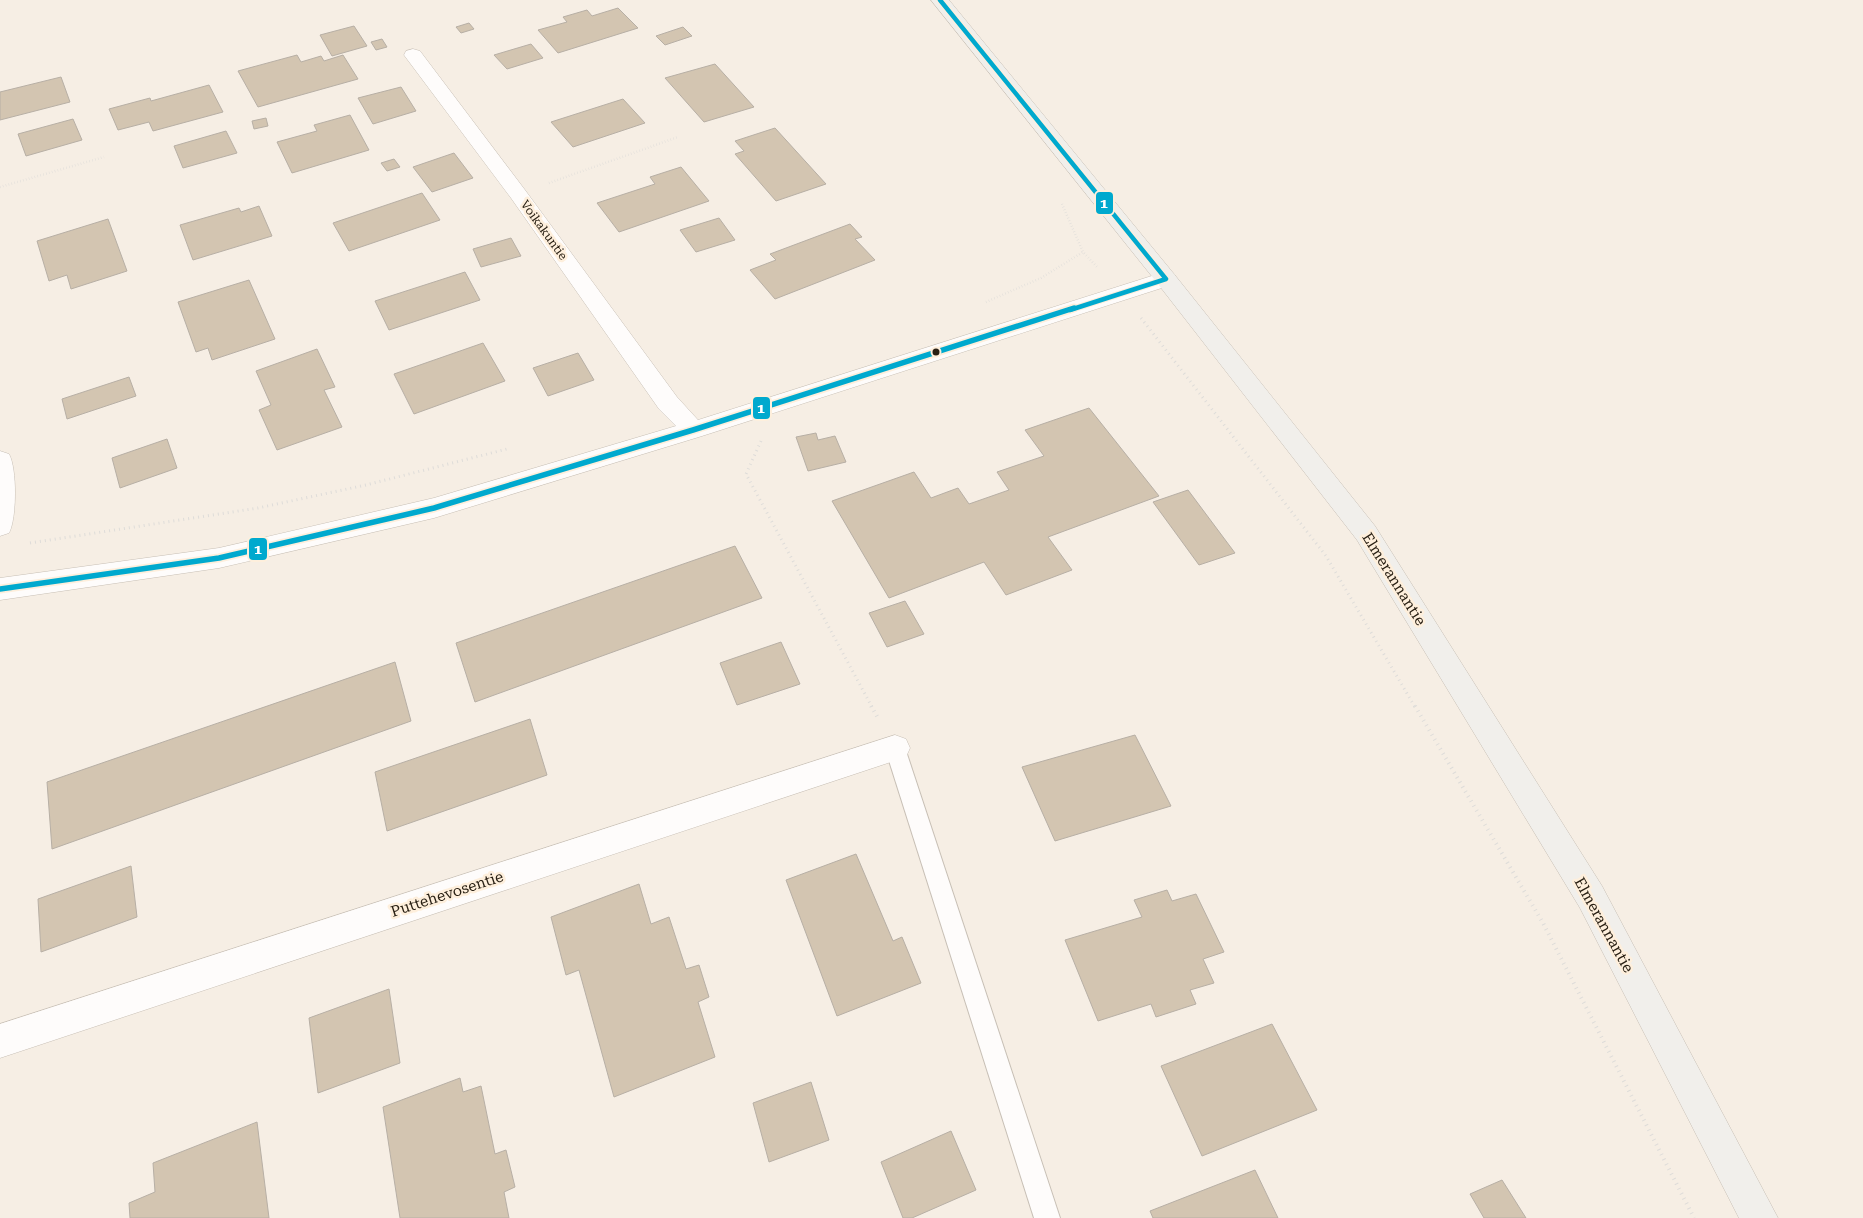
<svg xmlns="http://www.w3.org/2000/svg" width="1863" height="1218" font-family="'Roboto Serif',serif">
<style>
.building{fill:#d3c5b1;stroke:#b7afa5}
.lines{fill:none;stroke-linecap:round;stroke-linejoin:round}
.lane-casing{stroke:#c7bfb5;stroke-width:2}
.street-casing{stroke:#c7bfb5;stroke-width:1}
.secondary-casing{stroke:#c7bfb5;stroke-width:1}
.path-far2{stroke:#dedcd9;stroke-width:2.5;stroke-dasharray:0.5 2.5;stroke-linecap:butt}
.path-far1{stroke:#dedcd9;stroke-width:3;stroke-dasharray:1 4;stroke-linecap:butt}
.path{stroke:#dedcd9;stroke-width:4;stroke-dasharray:1 4.5;stroke-linecap:butt}
.lane{fill:#fefcfb;fill-rule:evenodd}
.street{fill:#fefcfb;fill-rule:evenodd}
.secondary{fill:#f1efeb;fill-rule:evenodd}
.bus-1-far1-casing{stroke:#feefdc;stroke-width:7}
.bus-1-casing{stroke:#feefdc;stroke-width:9}
.bus-1-far1{stroke:#00a9ce;stroke-width:4.5}
.bus-1{stroke:#00a9ce;stroke-width:5.5}
.bus-dot{fill:#292014;stroke:#feefdc;stroke-width:2}
.labels{text-anchor:middle;stroke-width:5;stroke-linejoin:round;paint-order:stroke}
.far-street-label{font-size:12px;fill:#292014;stroke:#feefdc}
.street-label{font-size:15px;fill:#292014;stroke:#feefdc}
.line-badge{stroke:#feefdc;stroke-width:2}
.badge-label{font-size:14px;text-anchor:middle;font-weight:bold;fill:#fff}
</style>
<rect width="100%" height="100%" fill="#f6eee4"/>
<g class="building">
<polygon points="618,8 638,28 558,53 538,30 567,22 563,17 587,10 592,16"/>
<polygon points="469,23 474,29 461,33 456,27"/>
<polygon points="354,26 367,46 332,56 320,35"/>
<polygon points="683,27 692,36 665,45 656,36"/>
<polygon points="382,39 387,47 376,50 371,42"/>
<polygon points="531,44 543,58 507,69 494,55"/>
<polygon points="297,55 301,62 321,56 324,61 343,55 358,79 258,107 238,71"/>
<polygon points="715,64 754,107 704,122 665,78"/>
<polygon points="61,77 70,102 0,120 0,92"/>
<polygon points="209,85 223,112 153,131 149,122 118,130 109,109 150,98 151,101"/>
<polygon points="401,87 416,111 373,124 358,98"/>
<polygon points="623,99 645,123 573,147 551,122"/>
<polygon points="350,115 369,150 292,173 277,142 317,131 314,125"/>
<polygon points="266,118 268,126 254,129 252,121"/>
<polygon points="73,119 82,140 26,156 18,134"/>
<polygon points="775,128 826,184 776,201 735,154 744,151 735,141"/>
<polygon points="226,131 237,153 183,168 174,146"/>
<polygon points="454,153 473,178 432,192 413,167"/>
<polygon points="394,159 400,167 387,171 381,163"/>
<polygon points="681,167 709,201 619,232 597,203 655,184 650,177"/>
<polygon points="422,193 440,220 349,251 333,223"/>
<polygon points="259,206 272,236 193,260 180,225 239,208 241,212"/>
<polygon points="719,218 735,240 696,252 680,230"/>
<polygon points="108,219 127,271 71,289 67,275 49,281 37,241"/>
<polygon points="850,224 862,237 855,239 875,260 775,299 750,270 776,260 770,254"/>
<polygon points="511,238 521,256 481,267 473,249"/>
<polygon points="465,272 480,300 389,330 375,301"/>
<polygon points="249,280 275,339 212,360 208,348 196,352 178,302"/>
<polygon points="483,343 505,381 414,414 394,374"/>
<polygon points="317,349 335,387 324,390 342,427 277,450 259,410 271,405 256,371"/>
<polygon points="578,353 594,380 548,396 533,368"/>
<polygon points="129,377 136,396 67,419 62,399"/>
<polygon points="1089,408 1159,496 1048,537 1072,570 1006,595 984,562 889,598 832,501 914,472 931,498 958,488 969,504 1009,490 997,472 1044,456 1025,430"/>
<polygon points="816,433 818,440 835,436 846,462 808,471 796,437"/>
<polygon points="167,439 177,468 120,488 112,458"/>
<polygon points="1188,490 1235,553 1199,565 1153,502"/>
<polygon points="735,546 762,598 475,702 456,643"/>
<polygon points="905,601 924,634 887,647 869,613"/>
<polygon points="781,642 800,684 737,705 720,663"/>
<polygon points="395,662 411,721 52,849 47,782"/>
<polygon points="530,719 547,775 387,831 375,772"/>
<polygon points="1135,735 1171,806 1055,841 1022,767"/>
<polygon points="856,854 893,941 902,937 921,983 837,1016 786,880"/>
<polygon points="131,866 137,917 41,952 38,899"/>
<polygon points="639,884 651,924 669,917 686,969 699,965 709,997 698,1002 715,1057 614,1097 579,970 566,975 551,917"/>
<polygon points="1167,890 1172,901 1196,894 1224,952 1203,959 1214,983 1190,990 1196,1004 1156,1017 1151,1004 1098,1021 1065,940 1142,917 1134,900"/>
<polygon points="389,989 400,1063 318,1093 309,1018"/>
<polygon points="1272,1024 1317,1110 1202,1156 1161,1066"/>
<polygon points="460,1078 463,1092 481,1086 495,1154 506,1150 515,1187 504,1192 509,1218 400,1218 383,1107"/>
<polygon points="811,1082 829,1140 769,1162 753,1103"/>
<polygon points="257,1122 269,1218 130,1218 129,1203 155,1192 153,1163"/>
<polygon points="951,1131 976,1190 912,1218 903,1218 881,1162"/>
<polygon points="1255,1170 1278,1218 1153,1218 1150,1211"/>
<polygon points="1502,1180 1526,1218 1484,1218 1470,1194"/>
</g>
<g class="lines">
<g class="lane-casing">
<polygon id="lane" points="895,739 902,742 905,748 1060,1218 1034,1218 885,748 888,742"/>
</g>
<g class="street-casing">
<g id="street">
<polygon points="413,49 420,51 525,190 677,397 698,420 1158,274 1166,272 1174,274 1177,279 1174,284 702,436 434,518 219,568 0,600 0,578 219,548 434,498 676,426 659,409 511,198 404,55 406,51"/>
<path d="M 0,451 L 9,454 C 17,468 17,518 9,533 L 0,536 Z"/>
<polygon points="895,735 906,739 910,748 906,757 0,1058 0,1024"/>
</g>
</g>
<g class="secondary-casing">
<polygon id="secondary" points="931,0 949,0 1174,274 1375,526 1602,886 1778,1218 1739,1218 1580,908 1357,540 1158,284"/>
</g>
<g class="path-far2">
<polyline points="549,183 678,137"/>
<polyline points="0,187 104,157"/>
<polyline points="1062,204 1083,252 1098,268"/>
<polyline points="986,302 1041,278 1083,252"/>
</g>
<g class="path-far1">
<polyline points="1141,318 1326,556 1415,707"/>
<polyline points="761,441 746,474 872,707"/>
<polyline points="30,543 258,508 366,485 507,449"/>
</g>
<g class="path">
<polyline points="871,706 878,718"/>
<polyline points="1415,706 1543,923 1694,1218"/>
</g>
<use href="#lane" class="lane"/>
<use href="#street" class="street"/>
<use href="#secondary" class="secondary"/>
<g class="bus-1-far1-casing">
<polyline id="bus-1-far1" points="940,0 1166,279 1070,310"/>
</g>
<g class="bus-1-casing">
<polyline id="bus-1" points="0,589 219,558 434,508 693,430 1074,308"/>
</g>
<use href="#bus-1-far1" class="bus-1-far1"/>
<use href="#bus-1" class="bus-1"/>
</g>
<circle class="bus-dot" cx="936" cy="352" r="4.5"/>
<g class="labels">
<g class="far-street-label">
<text transform="translate(544 230) rotate(54)" y="4">Voikakuntie</text>
</g>
<g class="street-label">
<text transform="translate(1394 579) rotate(58)" y="5">Elmerannantie</text>
<text transform="translate(447 894) rotate(-18)" y="5">Puttehevosentie</text>
<text transform="translate(1604 925) rotate(61)" y="5">Elmerannantie</text>
</g>
</g>
<g class="line-badge">
<rect x="1095" y="191" width="19" height="24" rx="5" fill="#00a9ce"/>
<rect x="752" y="396" width="19" height="24" rx="5" fill="#00a9ce"/>
<rect x="248" y="537" width="20" height="24" rx="5" fill="#00a9ce"/>
</g>
<g class="badge-label">
<text x="1104" y="208">1</text>
<text x="761" y="413">1</text>
<text x="258" y="554">1</text>
</g>
</svg>
